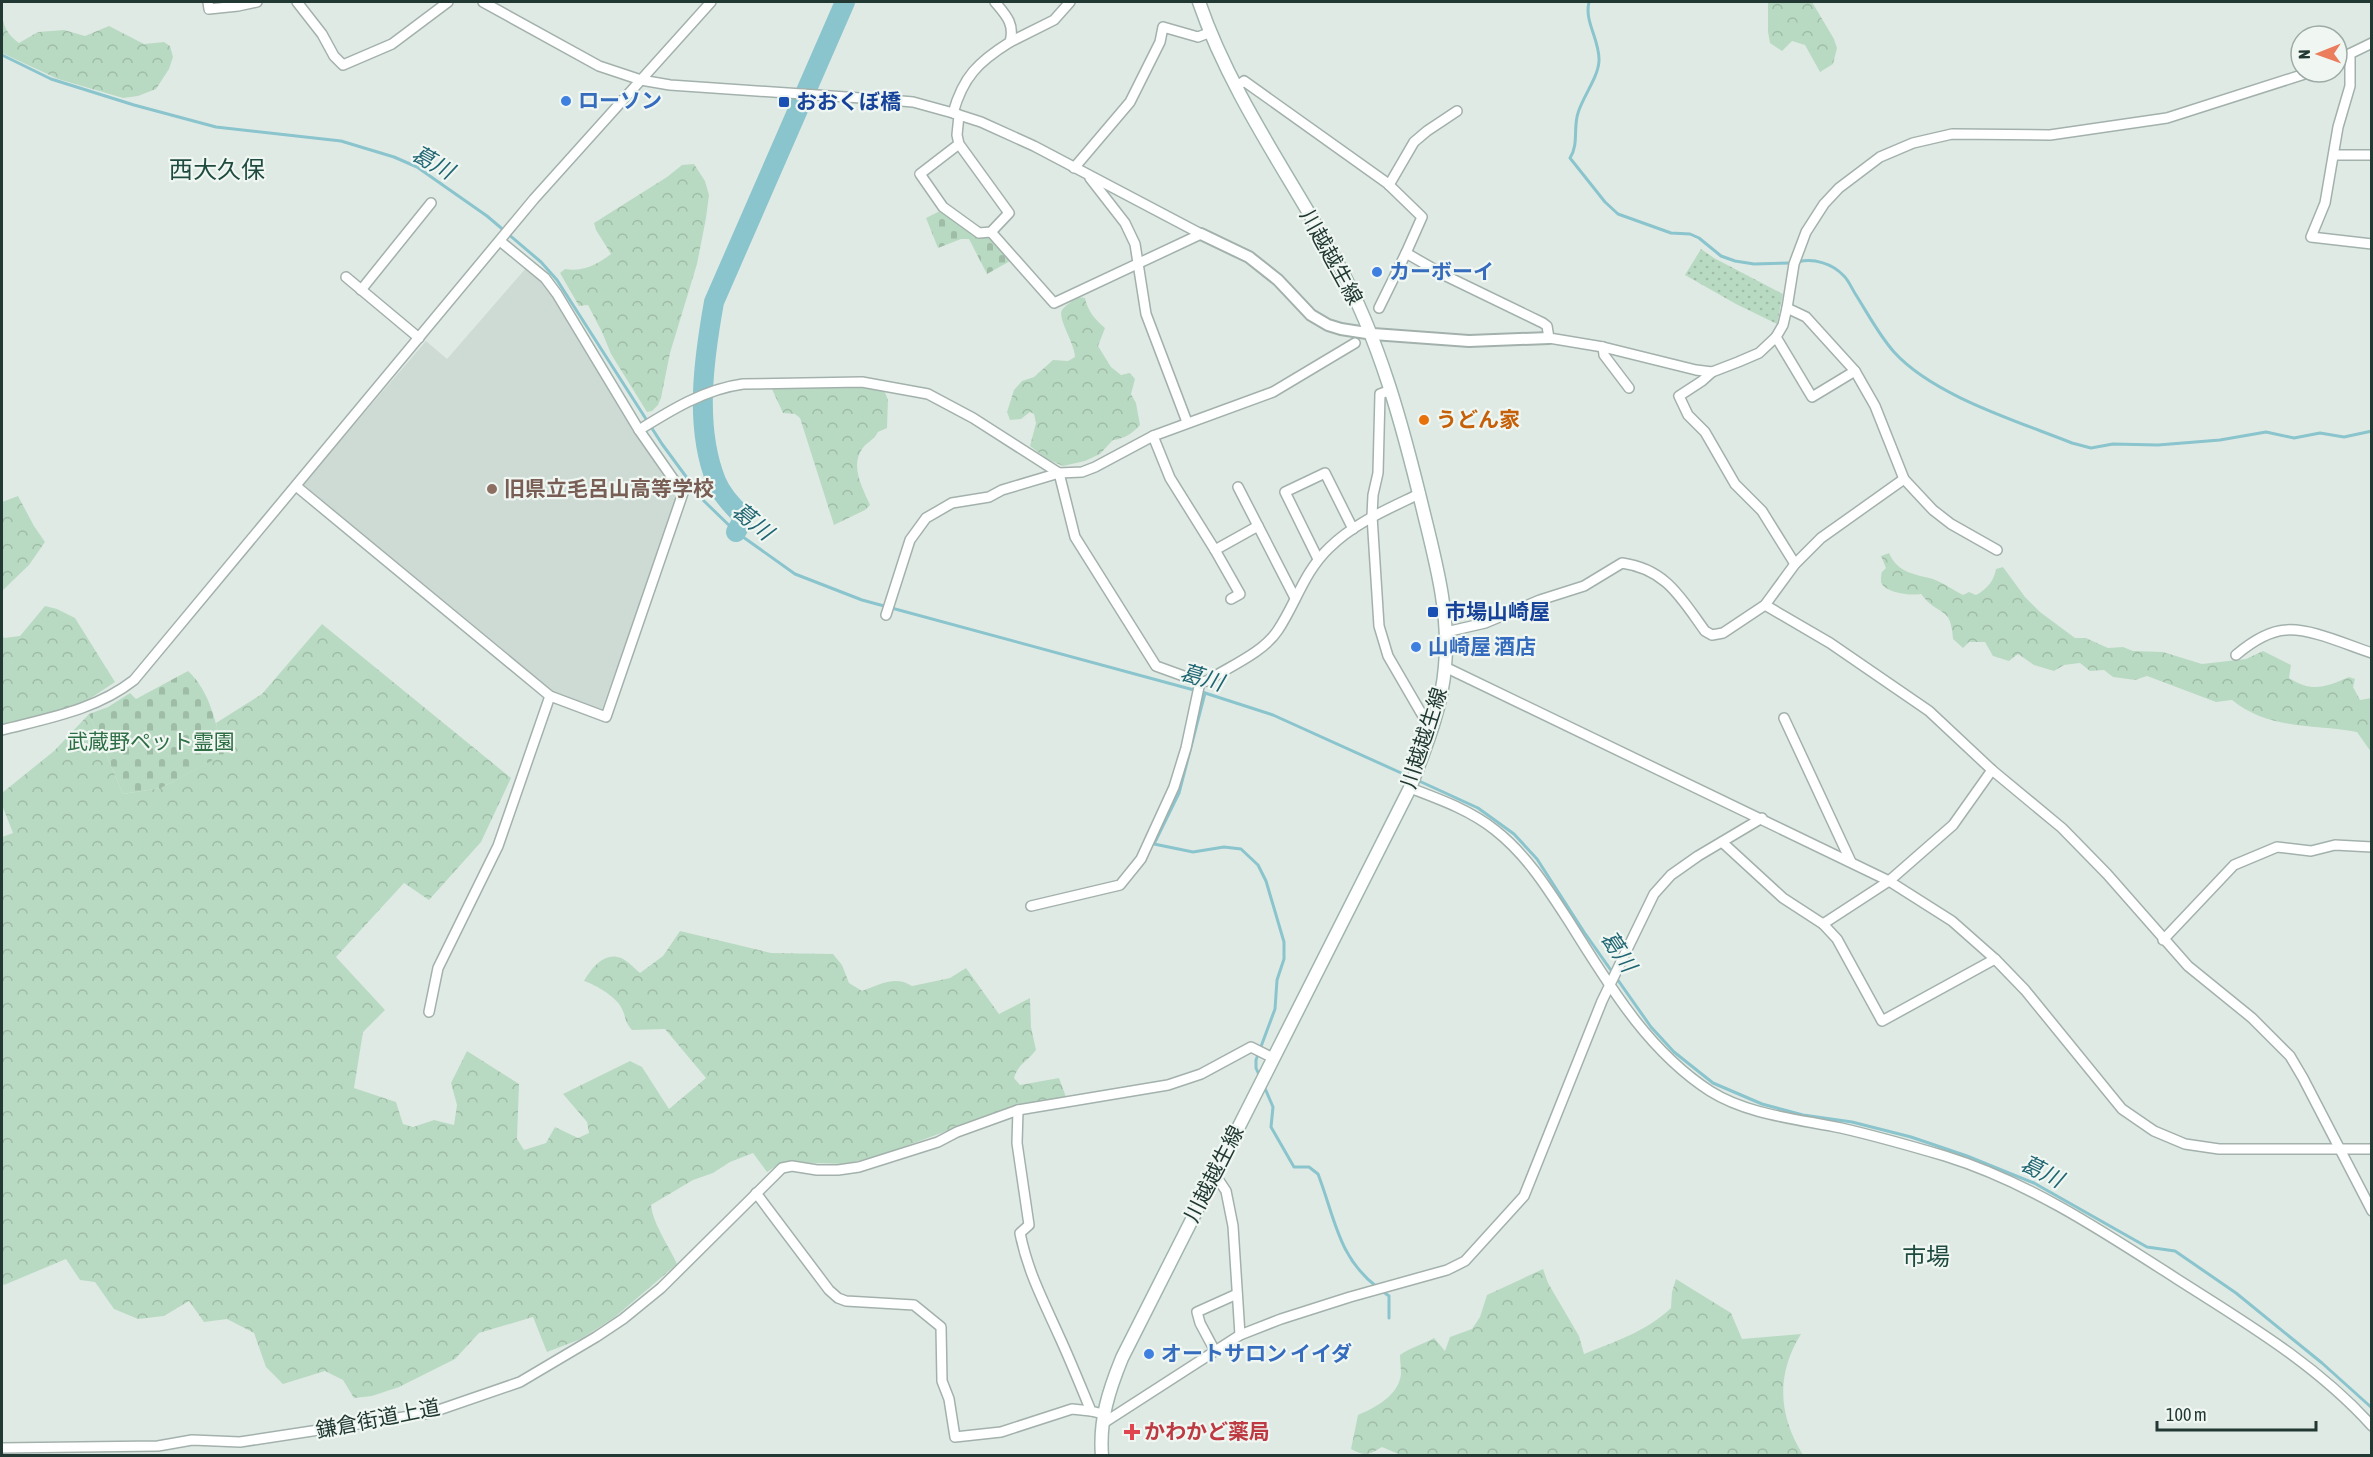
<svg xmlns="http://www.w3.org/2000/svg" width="2373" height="1457" font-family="'Asap Condensed','Noto Sans JP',sans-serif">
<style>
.built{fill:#cedad4}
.forest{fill:url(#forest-crowns)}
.cemetery{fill:url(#cemetery-stones)}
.park{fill:url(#park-dots)}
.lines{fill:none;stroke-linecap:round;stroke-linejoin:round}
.stream{stroke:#8ac4cd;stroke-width:3}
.river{stroke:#8ac4cd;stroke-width:20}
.minor-casing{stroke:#a3b1ac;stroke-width:12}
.tertiary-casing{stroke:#a3b1ac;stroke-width:14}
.secondary-casing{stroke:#9fb5ad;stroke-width:15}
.minor{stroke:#fff;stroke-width:9}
.tertiary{stroke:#fff;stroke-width:10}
.secondary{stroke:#fff;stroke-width:12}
.shop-dot{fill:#3f7fe0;stroke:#f0f7f3;stroke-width:2}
.transit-dot{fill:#1a4fb4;stroke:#f0f7f3;stroke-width:2}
.food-dot{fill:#e8710a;stroke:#f0f7f3;stroke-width:2}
.education-dot{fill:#8d6e63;stroke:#f0f7f3;stroke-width:2}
.health-dot{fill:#e0444e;stroke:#f0f7f3;stroke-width:2}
.labels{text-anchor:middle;stroke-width:4.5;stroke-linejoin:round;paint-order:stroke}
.shop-label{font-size:21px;font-weight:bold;fill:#366cbe;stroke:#f0f7f3;text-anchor:start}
.transit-label{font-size:21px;font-weight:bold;fill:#164399;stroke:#f0f7f3;text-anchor:start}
.street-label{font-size:21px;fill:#213932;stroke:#f0f7f3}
.food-label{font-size:21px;font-weight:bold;fill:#c56008;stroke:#f0f7f3;text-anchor:start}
.education-label{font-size:21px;font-weight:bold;fill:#785e54;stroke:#f0f7f3;text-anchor:start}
.park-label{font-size:21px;fill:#2e6e45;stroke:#f0f7f3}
.health-label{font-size:21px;font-weight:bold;fill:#be3a42;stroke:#f0f7f3;text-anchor:start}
.water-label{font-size:22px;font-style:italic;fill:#1f6572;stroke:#f0f7f3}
.quarter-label{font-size:24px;fill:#1e4a3f;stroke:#f0f7f3}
</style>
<defs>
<pattern id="forest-crowns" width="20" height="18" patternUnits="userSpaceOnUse" patternTransform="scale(1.5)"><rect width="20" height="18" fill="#b9dac2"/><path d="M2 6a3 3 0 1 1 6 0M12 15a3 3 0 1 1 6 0" fill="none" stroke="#9fbca7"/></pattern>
<pattern id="cemetery-stones" width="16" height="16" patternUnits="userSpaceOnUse" patternTransform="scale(1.5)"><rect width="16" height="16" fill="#b9dac2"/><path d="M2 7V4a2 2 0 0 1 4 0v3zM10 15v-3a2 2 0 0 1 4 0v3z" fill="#9fbca7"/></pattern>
<pattern id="park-dots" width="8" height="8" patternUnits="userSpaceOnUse" patternTransform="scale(1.5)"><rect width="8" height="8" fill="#b9dac2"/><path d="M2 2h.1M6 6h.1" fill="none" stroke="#9fbca7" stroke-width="1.8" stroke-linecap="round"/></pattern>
</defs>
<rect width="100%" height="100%" fill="#e0eae5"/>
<polygon class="built" points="526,268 545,286 560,305 679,493 602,709 556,694 303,484 426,341 447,359"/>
<g class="forest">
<path d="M 2,2 C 2,21 3,31 19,43 L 38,32 L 64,30 L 85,36 L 109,26 L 144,44 L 164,42 L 170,46 L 173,57 L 169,69 L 156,89 L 138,96 L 123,98 L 58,79 L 2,53 Z"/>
<polygon points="1768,2 1812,2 1834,39 1837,48 1833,64 1820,72 1805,45 1792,41 1782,51 1770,43 1768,32"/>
<path d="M 694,164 L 705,181 L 709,195 L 706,218 L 697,264 L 670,353 L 661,398 L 658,405 L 652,411 L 647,412 L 611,354 L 602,332 L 588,305 L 579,306 L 560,273 L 565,269 C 582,272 597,265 611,254 L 596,230 L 594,223 L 667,177 L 682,165 Z"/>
<path d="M 1078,297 L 1085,298 C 1088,312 1095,319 1105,328 L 1098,346 L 1111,367 L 1121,375 L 1130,373 L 1135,379 L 1131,394 L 1136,403 L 1140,425 C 1133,433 1124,439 1113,440 L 1100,454 L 1085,461 L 1063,466 L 1047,459 L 1030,446 L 1036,423 L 1034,414 L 1030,412 L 1021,419 L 1010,420 L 1007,412 L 1014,390 L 1022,381 L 1034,377 L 1053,360 L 1068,361 L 1075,357 C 1075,344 1057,318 1062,310 C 1065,305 1073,301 1078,297 Z"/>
<path d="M 858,386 L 884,390 L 888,400 L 887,428 L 878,432 C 874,440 867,442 862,449 C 850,467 863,489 870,505 L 865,510 L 834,525 L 800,418 L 795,414 L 783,413 L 771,387 Z"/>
<polygon points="18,496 34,526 45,542 29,565 2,591 2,502"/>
<path d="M 1889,553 C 1898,573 1914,574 1933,579 C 1944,583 1953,590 1963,595 L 1969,592 L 1976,595 C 1987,589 1994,581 1996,569 L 2003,567 L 2025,597 L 2040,612 L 2075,638 L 2086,638 L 2108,648 L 2123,647 L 2133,651 L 2163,652 L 2202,664 L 2246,659 L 2263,651 L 2291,665 L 2289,678 C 2313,693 2325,687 2349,677 L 2355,679 L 2353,687 L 2360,700 L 2371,698 L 2371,752 L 2357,732 C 2312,724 2269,730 2232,700 L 2216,702 L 2147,676 L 2135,680 L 2113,677 L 2104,670 L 2090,671 L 2080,663 L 2064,665 L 2054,671 L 2034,665 L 2018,654 L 2009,661 L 1993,656 L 1985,642 L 1969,642 L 1963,648 L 1953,639 C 1951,604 1939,618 1921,594 C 1912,596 1884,593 1881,582 C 1881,581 1881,573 1882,572 L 1886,568 L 1881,556 Z"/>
<polygon points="45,606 57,609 75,618 115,682 76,708 2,726 2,634 4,638 20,636"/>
<path d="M 322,624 L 511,778 L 481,842 L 429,900 L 404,883 L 336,957 L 385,1010 L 363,1032 L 354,1088 L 396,1102 L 403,1124 L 413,1127 L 434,1120 L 454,1125 L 457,1105 L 451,1083 L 467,1051 L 519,1084 L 517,1139 L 524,1150 L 546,1143 L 555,1127 L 578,1138 L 589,1133 L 587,1122 L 563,1094 L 630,1061 L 642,1067 L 669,1109 L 706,1078 L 665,1029 L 632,1030 C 623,1019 627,1019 622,1009 C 617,997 596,985 584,981 C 591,969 604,951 621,958 C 628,961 634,968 640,973 L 663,956 L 680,931 L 771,953 L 833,954 L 842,965 L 849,983 L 862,991 C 879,985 895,975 912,986 L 950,978 L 966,968 L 999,1014 L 1030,998 L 1031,1027 L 1036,1050 C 1027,1062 1018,1064 1014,1078 L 1020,1085 L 1059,1078 L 1066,1097 L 1015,1106 L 884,1154 L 846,1164 L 782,1162 L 767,1172 L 753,1153 L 730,1162 L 713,1173 L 693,1180 L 651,1205 C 653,1224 669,1246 677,1264 L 615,1317 L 581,1339 L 547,1352 L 533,1317 L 479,1333 L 455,1359 L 399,1387 L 372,1396 L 354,1398 L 343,1380 L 325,1371 L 283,1384 L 266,1367 L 254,1333 L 227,1319 L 204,1322 L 189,1301 L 164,1316 L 138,1319 L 114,1309 L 95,1282 L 80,1280 L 66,1259 L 4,1285 L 2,1283 L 2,837 L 13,833 L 2,805 L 2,793 L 54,751 L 89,714 L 123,794 L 161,788 L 223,754 L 216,723 L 262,694 Z"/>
<path d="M 1543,1269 L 1548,1283 L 1579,1336 L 1584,1354 C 1614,1342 1647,1331 1671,1308 L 1672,1292 L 1676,1279 L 1731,1313 L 1742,1339 L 1801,1334 C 1776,1374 1778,1415 1803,1455 L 1403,1456 L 1382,1447 C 1369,1455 1365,1457 1351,1449 L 1358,1415 C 1375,1408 1399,1395 1401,1374 C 1401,1368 1400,1361 1400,1355 C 1411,1347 1422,1345 1434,1338 L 1445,1351 L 1450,1337 L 1472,1329 L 1480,1317 L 1487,1295 Z"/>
</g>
<g class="cemetery">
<polygon points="942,210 988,236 1012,260 987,274 969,239 961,239 938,248 926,218"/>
<path d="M 188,671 C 211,692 216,725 224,754 L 161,788 L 123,794 L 89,714 L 108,707 L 130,693 L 136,699 Z"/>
</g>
<polygon class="park" points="1701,249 1714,258 1783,294 1777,324 1736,304 1685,275"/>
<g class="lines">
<g class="stream">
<path d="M 1589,2 C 1584,22 1600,40 1599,61 C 1598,78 1583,96 1578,113 C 1573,128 1579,144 1570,158 L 1605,202 L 1618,214 L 1671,233 L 1690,234 L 1699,238 L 1721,256 L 1735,261 L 1754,264 L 1791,263"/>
<polyline points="2,55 51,79 134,105 216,127 341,141 394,157 417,167 487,216 541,262 557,280 662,444 704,501 736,532 795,574 862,600 1205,693 1273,715 1410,777"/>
<path d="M 1798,262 C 1813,258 1832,263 1844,276 C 1849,281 1852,289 1856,295 C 1868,314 1879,335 1894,352 C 1934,396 2017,421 2072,443 L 2091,448 L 2113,444 L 2158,445 L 2220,440 L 2266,432 L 2294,438 L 2320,433 L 2344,437 L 2372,431"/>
<polyline points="1205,693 1179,793 1154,844 1193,852 1224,847 1241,849 1258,865 1266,881 1284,942 1284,959 1277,980 1275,1009 1256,1060 1256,1068 1260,1077"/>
<polyline points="1417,780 1478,808 1514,834 1537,859 1584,932 1651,1027 1674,1052 1713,1083 1762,1104 1803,1115 1852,1122 1911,1137 1967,1156 2034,1183 2147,1247 2175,1251 2236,1293 2322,1363 2372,1408"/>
<path d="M 1264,1086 L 1273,1107 L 1271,1127 L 1294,1167 L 1309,1167 L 1318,1174 C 1335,1218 1338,1257 1377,1287"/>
<polyline points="1382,1291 1389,1296 1389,1318"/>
</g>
<path class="river" d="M 736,532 L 744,518 C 734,507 722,496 716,481 C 694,426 704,358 714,302 L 845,2"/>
<g class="minor-casing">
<g id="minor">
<polyline points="208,2 209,9 238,6 257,2"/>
<polyline points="297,2 322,34 334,56 343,65 392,44 448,2"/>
<polyline points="483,2 599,66 641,80 670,85 890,100 913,102 953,113 981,122 1034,146 1201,234"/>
<polyline points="1010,42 1054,20 1070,2"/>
<polyline points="2350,54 2350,86 2338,127 2325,203 2311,237 2372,244"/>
<polyline points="2337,60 2372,43"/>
<polyline points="1236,87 1244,81 1387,183 1422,217 1406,253"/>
<path d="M 953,113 C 963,77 978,62 1010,42 C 1015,24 1006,15 995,2"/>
<polyline points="959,144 920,174 943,207 979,233 991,232 1009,213 959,144 957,135 959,115"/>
<polyline points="2334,155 2372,155"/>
<polyline points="1074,168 1130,102 1160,42 1163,27 1198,37 1211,32"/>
<polyline points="1090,178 1125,223 1135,244 1146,314 1187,422"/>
<polyline points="1389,185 1414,142 1427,131 1457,111"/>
<polyline points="991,232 1054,303 1201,234"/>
<polyline points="346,277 419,338"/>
<polyline points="361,290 431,203"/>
<polyline points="1379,308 1406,253 1446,276 1543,323 1547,326 1549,338 1603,347 1696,370 1712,372 1738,362 1759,353 1776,337 1783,325 1787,308 1794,264 1806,232 1824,204 1839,188 1880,157 1913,143 1952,134 2050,135 2167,118 2311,72"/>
<polyline points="1787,308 1806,317 1855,371 1875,406 1904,479 1933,510 1951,524 1997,550"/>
<polyline points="1776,337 1812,397 1855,371"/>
<polyline points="1603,347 1604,355 1629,388"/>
<polyline points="1712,372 1702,381 1679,396 1688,415 1705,432 1735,484 1762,511 1795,564"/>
<polyline points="1391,390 1380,394 1378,473 1373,495 1372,516 1379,626 1388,656 1431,730"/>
<path d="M 639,430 C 671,410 705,389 743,384 L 862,382 L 928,394 L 973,418 L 1059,473 L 1075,537 L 1156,666 L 1200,682"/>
<polyline points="1153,436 1170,478 1215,550 1258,526"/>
<polyline points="296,486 550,696 606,717 683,493 639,430 557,294 545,278 500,241"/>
<polyline points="1238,487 1295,598"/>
<polyline points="1215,550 1240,594 1231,599"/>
<polyline points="1318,559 1285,492 1325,473 1353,529"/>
<polyline points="1765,605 1830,643 1929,711 1992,770 2062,828 2107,874 2188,966 2252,1018 2290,1056 2303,1078 2372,1211"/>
<polyline points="886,615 910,540 926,518 952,503 989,497 1002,490 1059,473 1082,472 1095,467 1153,436 1273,392 1355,343"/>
<path d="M 1446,632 L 1485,623 L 1540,600 L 1584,586 L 1622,563 C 1666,569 1681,598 1705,631 L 1712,635 L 1723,633 L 1765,605 L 1795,564 L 1821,538 L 1904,479"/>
<path d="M 2236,655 C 2249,644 2268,631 2286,630 C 2311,628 2347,645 2372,653"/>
<polyline points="1445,667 1889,881 1952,921 1995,959 2025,990 2122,1109 2154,1131 2185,1144 2219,1149 2372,1149"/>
<polyline points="1784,718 1851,862"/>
<path d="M 2,730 C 48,718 96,710 134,680 L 534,199 L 711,2"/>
<path d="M 1410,788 C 1439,799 1470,810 1495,830 C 1527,855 1548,889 1570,923 C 1609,985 1647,1050 1710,1091 C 1748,1115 1798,1119 1841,1128 C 1876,1136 1911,1146 1945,1156 C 2029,1182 2104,1232 2177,1279 C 2246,1323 2316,1364 2372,1426"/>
<polyline points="1722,842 1783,898 1823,924 1837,939 1882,1021 1995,959"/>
<path d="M 1031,906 L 1120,885 L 1141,859 L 1174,787 L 1186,748 L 1200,682 L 1207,681 C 1230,666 1263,653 1278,630 C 1296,603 1304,572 1329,548 C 1354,523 1388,509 1419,494"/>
<polyline points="1823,924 1889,881 1953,825 1992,770"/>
<polyline points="2163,940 2234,865 2277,847 2311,851 2335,845 2372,847"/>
<polyline points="429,1012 438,968 498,846 550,696"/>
<path d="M 1018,1110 L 1017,1143 L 1029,1225 L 1020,1233 C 1028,1273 1044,1302 1060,1338 C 1071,1362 1081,1387 1091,1411 L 1103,1414"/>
<polyline points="1214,1173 1226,1191 1233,1226 1240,1335"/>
<polyline points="756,1193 829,1290 838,1298 846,1301 914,1305 941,1327 942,1381 949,1399 955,1437 1001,1432 1072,1409 1091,1411"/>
<polyline points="1215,1351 1200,1323 1197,1312 1237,1294"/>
<polyline points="1102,1424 1240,1335 1281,1319 1350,1297 1447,1270 1465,1261 1524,1196 1602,1001 1654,894 1671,875 1698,856 1762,818"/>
<polyline points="2,1448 158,1446 192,1440 240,1442 430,1413 520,1382 596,1337 623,1319 661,1288 782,1168 792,1166 817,1170 838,1170 859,1167 938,1142 957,1132 1018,1110 1168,1085 1201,1074 1251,1047 1273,1058"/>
</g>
</g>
<g class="tertiary-casing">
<polyline id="tertiary" points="1201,234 1249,257 1278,280 1311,315 1328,325 1341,329 1373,334 1469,341 1549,338"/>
</g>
<g class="secondary-casing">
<path id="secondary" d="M 1102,1456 C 1099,1420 1109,1390 1122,1358 L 1410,788 C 1425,749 1442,708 1445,666 C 1450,615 1436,563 1424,514 C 1403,427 1380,340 1337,262 C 1290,176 1231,95 1199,2"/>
</g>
<use href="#minor" class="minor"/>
<use href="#tertiary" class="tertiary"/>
<use href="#secondary" class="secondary"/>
</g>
<g class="shop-dot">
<circle cx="566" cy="101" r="6"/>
<circle cx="1377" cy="272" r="6"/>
<circle cx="1416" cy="647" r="6"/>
<circle cx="1149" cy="1354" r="6"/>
</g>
<g class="transit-dot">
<rect x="778" y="96" width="12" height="12" rx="3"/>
<rect x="1427" y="606" width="12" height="12" rx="3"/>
</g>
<circle class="food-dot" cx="1424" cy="420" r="6"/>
<circle class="education-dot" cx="492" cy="489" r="6"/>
<path class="health-dot" d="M1129 1423h6v6h6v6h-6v6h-6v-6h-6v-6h6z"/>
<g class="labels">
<g class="shop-label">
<text x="578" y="108">ローソン</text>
<text x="1389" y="279">カーボーイ</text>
<text x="1428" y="654">山崎屋 酒店</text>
<text x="1161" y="1361">オートサロン イイダ</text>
</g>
<g class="transit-label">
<text x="796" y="109">おおくぼ橋</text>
<text x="1445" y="619">市場山崎屋</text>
</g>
<g class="street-label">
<text transform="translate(1331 257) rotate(61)" y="7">川越越生線</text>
<text transform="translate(1424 738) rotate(-72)" y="7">川越越生線</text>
<text transform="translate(1214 1174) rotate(-63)" y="7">川越越生線</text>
<text transform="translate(378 1419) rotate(-11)" y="7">鎌倉街道上道</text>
</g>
<g class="food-label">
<text x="1436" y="427">うどん家</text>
</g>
<g class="education-label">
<text x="504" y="496">旧県立毛呂山高等学校</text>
</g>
<g class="park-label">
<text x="151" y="749">武蔵野ペット霊園</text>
</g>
<g class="health-label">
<text x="1144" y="1439">かわかど薬局</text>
</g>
<g class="water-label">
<text transform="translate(433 162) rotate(29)" y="8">葛川</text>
<text transform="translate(753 521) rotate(39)" y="8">葛川</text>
<text transform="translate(1202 677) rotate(16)" y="8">葛川</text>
<text transform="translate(1619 951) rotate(56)" y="8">葛川</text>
<text transform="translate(2042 1171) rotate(26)" y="8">葛川</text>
</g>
<g class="quarter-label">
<text x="217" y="178">西大久保</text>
<text x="1926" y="1265">市場</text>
</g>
</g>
<rect width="2373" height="1457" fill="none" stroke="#213932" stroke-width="6"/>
<g transform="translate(2319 54) rotate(269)"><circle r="28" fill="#f0f7f3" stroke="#9daba6" stroke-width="1.5"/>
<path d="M0-4.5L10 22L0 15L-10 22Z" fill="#eb7d5c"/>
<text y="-9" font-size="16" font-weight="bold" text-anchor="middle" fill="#213932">N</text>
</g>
<path d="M2157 1421v9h159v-9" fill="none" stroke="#213932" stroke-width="3"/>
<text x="2166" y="1421" font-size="18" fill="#213932" stroke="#f0f7f3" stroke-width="4.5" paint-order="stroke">100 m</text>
</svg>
